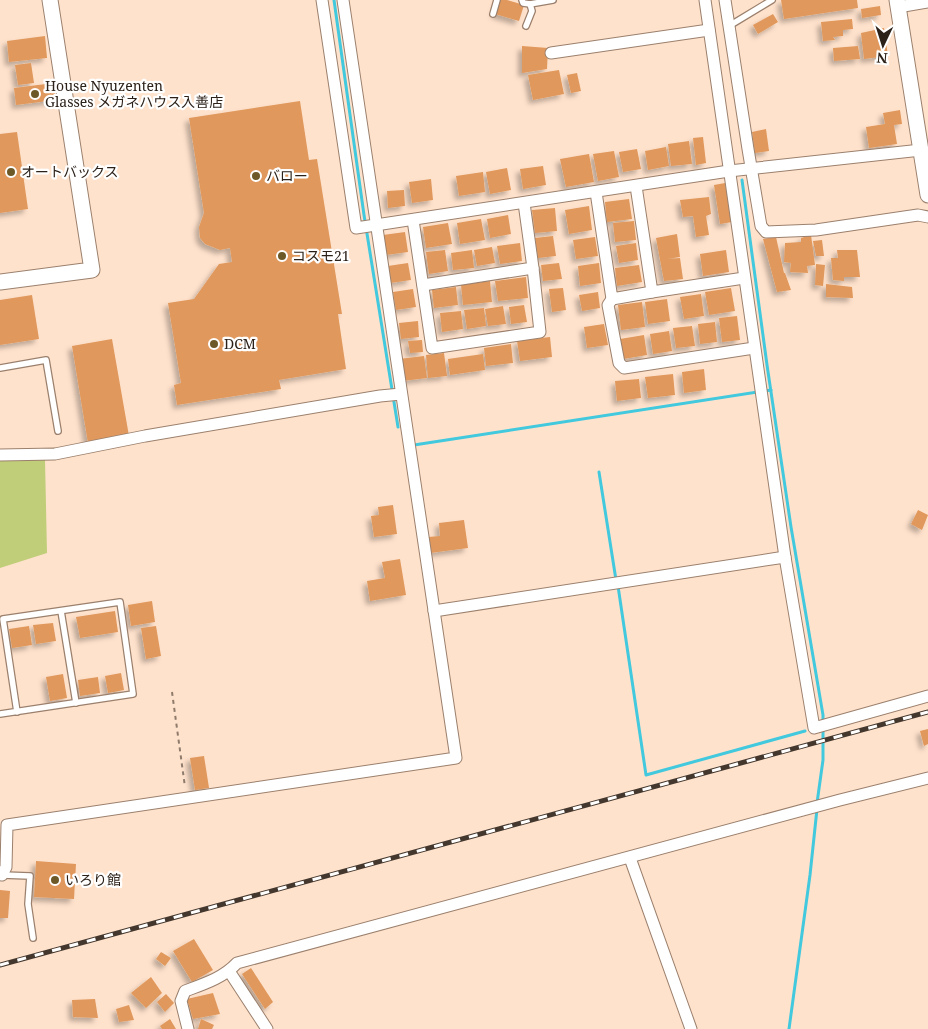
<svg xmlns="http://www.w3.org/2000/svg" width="928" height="1029" font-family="'Noto Serif','Noto Sans JP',serif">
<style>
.green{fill:#c0ce79}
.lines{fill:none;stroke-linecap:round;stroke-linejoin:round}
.stream{stroke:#42c9de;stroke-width:3}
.building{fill:#e1985b;filter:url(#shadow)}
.service-casing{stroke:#9b806d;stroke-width:8}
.minor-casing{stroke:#9b806d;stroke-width:13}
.tertiary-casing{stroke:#9b806d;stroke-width:17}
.path{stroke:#8e7b6c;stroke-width:2;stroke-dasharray:4 4;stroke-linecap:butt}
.service{stroke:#fff;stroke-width:5.5}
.minor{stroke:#fff;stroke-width:11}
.tertiary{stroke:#fff;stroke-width:15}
.rail-casing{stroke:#44382e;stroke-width:5}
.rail{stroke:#fff;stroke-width:3;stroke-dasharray:9;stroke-linecap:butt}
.poi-dot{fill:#6c5927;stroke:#fff;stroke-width:2}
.labels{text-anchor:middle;stroke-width:4.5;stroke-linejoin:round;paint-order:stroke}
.poi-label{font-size:14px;fill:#2b2119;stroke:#fff;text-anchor:start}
</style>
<defs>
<filter id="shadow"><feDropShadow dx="-4" dy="4" stdDeviation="2.5" flood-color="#0004"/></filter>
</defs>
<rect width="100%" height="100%" fill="#ffe2cc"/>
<polygon class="green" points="0,459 45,459 47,553 0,568"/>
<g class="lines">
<g class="stream">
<polyline points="334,0 364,215 398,427"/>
<polyline points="742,180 767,365 791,527 823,715 823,760 817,803"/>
<polyline points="414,445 771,390"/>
<polyline points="599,472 616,580"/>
<polyline points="618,586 646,775 805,731"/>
<polyline points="789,1029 810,875 817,809"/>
</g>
</g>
<g class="building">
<polygon points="499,0 507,0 524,5 519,21 495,14"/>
<polygon points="781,0 857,0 858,8 784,19"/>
<polygon points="880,6 881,15 862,18 861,9"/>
<polygon points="773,14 778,22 758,34 753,25"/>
<polygon points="852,19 853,29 843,30 843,36 833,37 835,40 823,41 821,22"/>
<polygon points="884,28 888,56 864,59 861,33"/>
<polygon points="45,36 47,58 9,62 7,41"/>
<polygon points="522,46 548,48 547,69 522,73"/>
<polygon points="858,46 860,59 834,61 833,48"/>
<polygon points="31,63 34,83 18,85 15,65"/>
<polygon points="559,70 564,94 533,100 528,75"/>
<polygon points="577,73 581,91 571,93 567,75"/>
<polygon points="54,83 56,100 16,105 14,88"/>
<polygon points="300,101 309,160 317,159 342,314 338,314 346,369 279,380 281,389 177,405 174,385 181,383 168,303 194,299 219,264 232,262 230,248 220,250 205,244 200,238 199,227 204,213 189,118"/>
<polygon points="900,110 902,124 894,125 897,144 869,148 866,127 885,124 883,113"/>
<polygon points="766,129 769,151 755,153 752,132"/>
<polygon points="17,132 28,209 0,213 0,134"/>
<polygon points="703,137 706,163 696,165 693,138"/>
<polygon points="689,141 692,164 671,166 668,144"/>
<polygon points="666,147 669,166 648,170 645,151"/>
<polygon points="637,149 641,169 623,172 619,152"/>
<polygon points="614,151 619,177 598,181 593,154"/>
<polygon points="589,154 594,182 566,187 560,159"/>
<polygon points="543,166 546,185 523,189 520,169"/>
<polygon points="507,168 511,190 490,194 486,172"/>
<polygon points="483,172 485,192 459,196 456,176"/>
<polygon points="431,179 433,200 412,203 409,182"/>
<polygon points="725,183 732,222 720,224 714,185"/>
<polygon points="404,190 405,206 388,208 387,191"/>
<polygon points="709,197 711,214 706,216 709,235 696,237 693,216 683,217 680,200"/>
<polygon points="629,199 632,219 607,222 605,202"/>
<polygon points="589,206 592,230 569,234 565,210"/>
<polygon points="555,208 557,231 535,233 532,210"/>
<polygon points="508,215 511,234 490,238 487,219"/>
<polygon points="481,219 485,240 460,244 457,223"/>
<polygon points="634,221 636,240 615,242 613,223"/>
<polygon points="448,223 452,244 426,248 423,227"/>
<polygon points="405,232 408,252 386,255 383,235"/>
<polygon points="677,234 680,257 667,259 680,258 683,279 664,281 656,238"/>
<polygon points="811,235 815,265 807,266 808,273 790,272 791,263 784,262 785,243 801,242 801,238"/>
<polygon points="553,236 556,256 538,258 535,238"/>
<polygon points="595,237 598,256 576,259 573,240"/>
<polygon points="776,237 784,273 785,273 791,290 777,292 763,239"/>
<polygon points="822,240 824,256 816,256 813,241"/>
<polygon points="520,243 522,261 500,264 497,246"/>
<polygon points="636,243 638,260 619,263 616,246"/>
<polygon points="492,247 495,263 477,266 474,250"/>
<polygon points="445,250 448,271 429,274 426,252"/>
<polygon points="472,250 474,268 453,270 451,253"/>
<polygon points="726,250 729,272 703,276 700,254"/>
<polygon points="837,250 857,250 860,277 844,277 844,281 833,280 831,258 838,258"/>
<polygon points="408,263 411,280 390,283 388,266"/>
<polygon points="559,263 562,279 543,281 541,265"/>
<polygon points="599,263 601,283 580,286 578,266"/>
<polygon points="816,264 825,265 823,286 815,285"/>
<polygon points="639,265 642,282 617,286 615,268"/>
<polygon points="526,277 528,298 498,301 495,281"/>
<polygon points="490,281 492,302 463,305 461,285"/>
<polygon points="826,284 852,287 853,298 826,297"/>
<polygon points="456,287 458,305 434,308 432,290"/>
<polygon points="563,288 566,310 552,312 549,289"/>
<polygon points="731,288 735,311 709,315 705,292"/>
<polygon points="413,289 416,307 396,310 393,292"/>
<polygon points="598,292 600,308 582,311 579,295"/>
<polygon points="701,294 704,316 684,319 680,297"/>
<polygon points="32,295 39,339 0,345 0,300"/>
<polygon points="667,299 670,321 648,324 645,302"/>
<polygon points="642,302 645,327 621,330 618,305"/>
<polygon points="524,305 527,322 511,324 509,307"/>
<polygon points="503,306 506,324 488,326 485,309"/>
<polygon points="484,308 486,326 467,329 464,310"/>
<polygon points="461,311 463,329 442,332 440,313"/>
<polygon points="737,316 740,340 722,342 719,318"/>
<polygon points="418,321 419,337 401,339 399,323"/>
<polygon points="715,322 717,342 700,344 698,324"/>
<polygon points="604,324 608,345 587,348 584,327"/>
<polygon points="692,326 695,346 676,348 673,328"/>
<polygon points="669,331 672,351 653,354 650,334"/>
<polygon points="644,335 647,355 623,359 620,339"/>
<polygon points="550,337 552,357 520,361 517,341"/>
<polygon points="112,339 129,436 88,443 72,346"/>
<polygon points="422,340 423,352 410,353 408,341"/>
<polygon points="511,344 513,363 486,366 484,348"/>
<polygon points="444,353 447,376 428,378 426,355"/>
<polygon points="483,354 485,370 450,375 448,359"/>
<polygon points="424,356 427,378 402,381 399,359"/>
<polygon points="704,369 706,390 684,393 682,372"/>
<polygon points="673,374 675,395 648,398 645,377"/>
<polygon points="639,379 641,398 617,401 615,381"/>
<polygon points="393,505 397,534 374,537 371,516 379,515 378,507"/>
<polygon points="918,510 928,515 922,530 911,524"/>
<polygon points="464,520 468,548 430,553 428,537 440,536 439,523"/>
<polygon points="400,559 406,595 370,601 367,581 385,578 382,562"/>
<polygon points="152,601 155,622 131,626 128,605"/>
<polygon points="115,611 118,632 80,638 76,617"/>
<polygon points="53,623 56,641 36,644 33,625"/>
<polygon points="29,626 32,645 12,648 9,629"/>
<polygon points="156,626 161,656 146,659 141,628"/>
<polygon points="121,673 124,690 108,693 105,676"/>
<polygon points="63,674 67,698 50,701 46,677"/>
<polygon points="98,677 100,693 80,696 78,680"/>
<polygon points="928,729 928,744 924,746 920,731"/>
<polygon points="204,756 209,788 195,790 190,758"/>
<polygon points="36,861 76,864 74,899 34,897"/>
<polygon points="0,890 10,891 8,918 0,918"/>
<polygon points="194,939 213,970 192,982 173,951"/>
<polygon points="161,952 171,958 165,966 156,959"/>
<polygon points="251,968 273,1002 265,1009 242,974"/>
<polygon points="151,977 162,993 146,1008 131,993"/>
<polygon points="213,993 220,1014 193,1019 187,999"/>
<polygon points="166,994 174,1003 165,1012 157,1002"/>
<polygon points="95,999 98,1018 73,1017 72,1000"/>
<polygon points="129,1005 134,1020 119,1022 116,1009"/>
<polygon points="170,1019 176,1029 162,1029 160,1026"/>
<polygon points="201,1019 214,1025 212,1029 198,1029"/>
</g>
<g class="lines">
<g class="service-casing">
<g id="service">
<polyline points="522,0 523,3 530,4"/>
<polyline points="493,14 497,0"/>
<polyline points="526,26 532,11 530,4 553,0"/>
<polyline points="729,26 772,0"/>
<polyline points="0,368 46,360 58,431"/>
<polyline points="61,611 76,703"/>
<polyline points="0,714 133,694 120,602 3,619 17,712"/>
<polyline points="2,875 30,876 28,904 33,938"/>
</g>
</g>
<g class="minor-casing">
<g id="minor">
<polyline points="322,0 356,228 729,171 921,150"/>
<polyline points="705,0 785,557 814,728 928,696"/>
<polyline points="725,0 748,149 761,226 766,232 816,230 918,215 928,217"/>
<polyline points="898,7 928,2"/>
<polyline points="551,53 709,30"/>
<polyline points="636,186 652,292 744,278"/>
<polyline points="596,192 612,299 652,292"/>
<polyline points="413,220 432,348 540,332 533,268"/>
<polyline points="423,285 533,268 524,203"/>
<polyline points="612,299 608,305 619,363 624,368 754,348"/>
<polyline points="0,455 55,454 145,436 380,396 401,394"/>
<polyline points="434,611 785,557"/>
<polyline points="630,858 691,1029"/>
<polyline points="0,874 2,875 6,867 7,825 456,758 343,0"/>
<polyline points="229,971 267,1029"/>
<path d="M 188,1029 L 181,1001 L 185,991 C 204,984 223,978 237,963 L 840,800 L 928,778"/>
</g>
</g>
<g class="tertiary-casing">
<g id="tertiary">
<polyline points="897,0 928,195"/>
<polyline points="0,282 92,270 50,0"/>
</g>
</g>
<polyline class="path" points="172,692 185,787"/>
<use href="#service" class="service"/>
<use href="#minor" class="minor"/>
<use href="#tertiary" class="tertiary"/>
<g class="rail-casing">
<polyline id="rail" points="0,965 928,712"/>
</g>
<use href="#rail" class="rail"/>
</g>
<g class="poi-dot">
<circle cx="35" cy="94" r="5"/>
<circle cx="11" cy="172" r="5"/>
<circle cx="256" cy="176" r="5"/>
<circle cx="282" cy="256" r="5"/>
<circle cx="214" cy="344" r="5"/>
<circle cx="55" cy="880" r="5"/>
</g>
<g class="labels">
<g class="poi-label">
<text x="45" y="91">House Nyuzenten<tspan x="45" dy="16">Glasses メガネハウス入善店</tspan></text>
<text x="21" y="177">オートバックス</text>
<text x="266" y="181">バロー</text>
<text x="292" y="261">コスモ21</text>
<text x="224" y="349">DCM</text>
<text x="65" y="885">いろり館</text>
</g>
</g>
<g transform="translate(883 45) rotate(184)" stroke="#ffffff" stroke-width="4" paint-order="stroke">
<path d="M0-4L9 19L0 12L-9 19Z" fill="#2b2119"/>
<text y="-8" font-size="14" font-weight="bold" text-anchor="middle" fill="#2b2119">N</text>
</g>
</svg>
